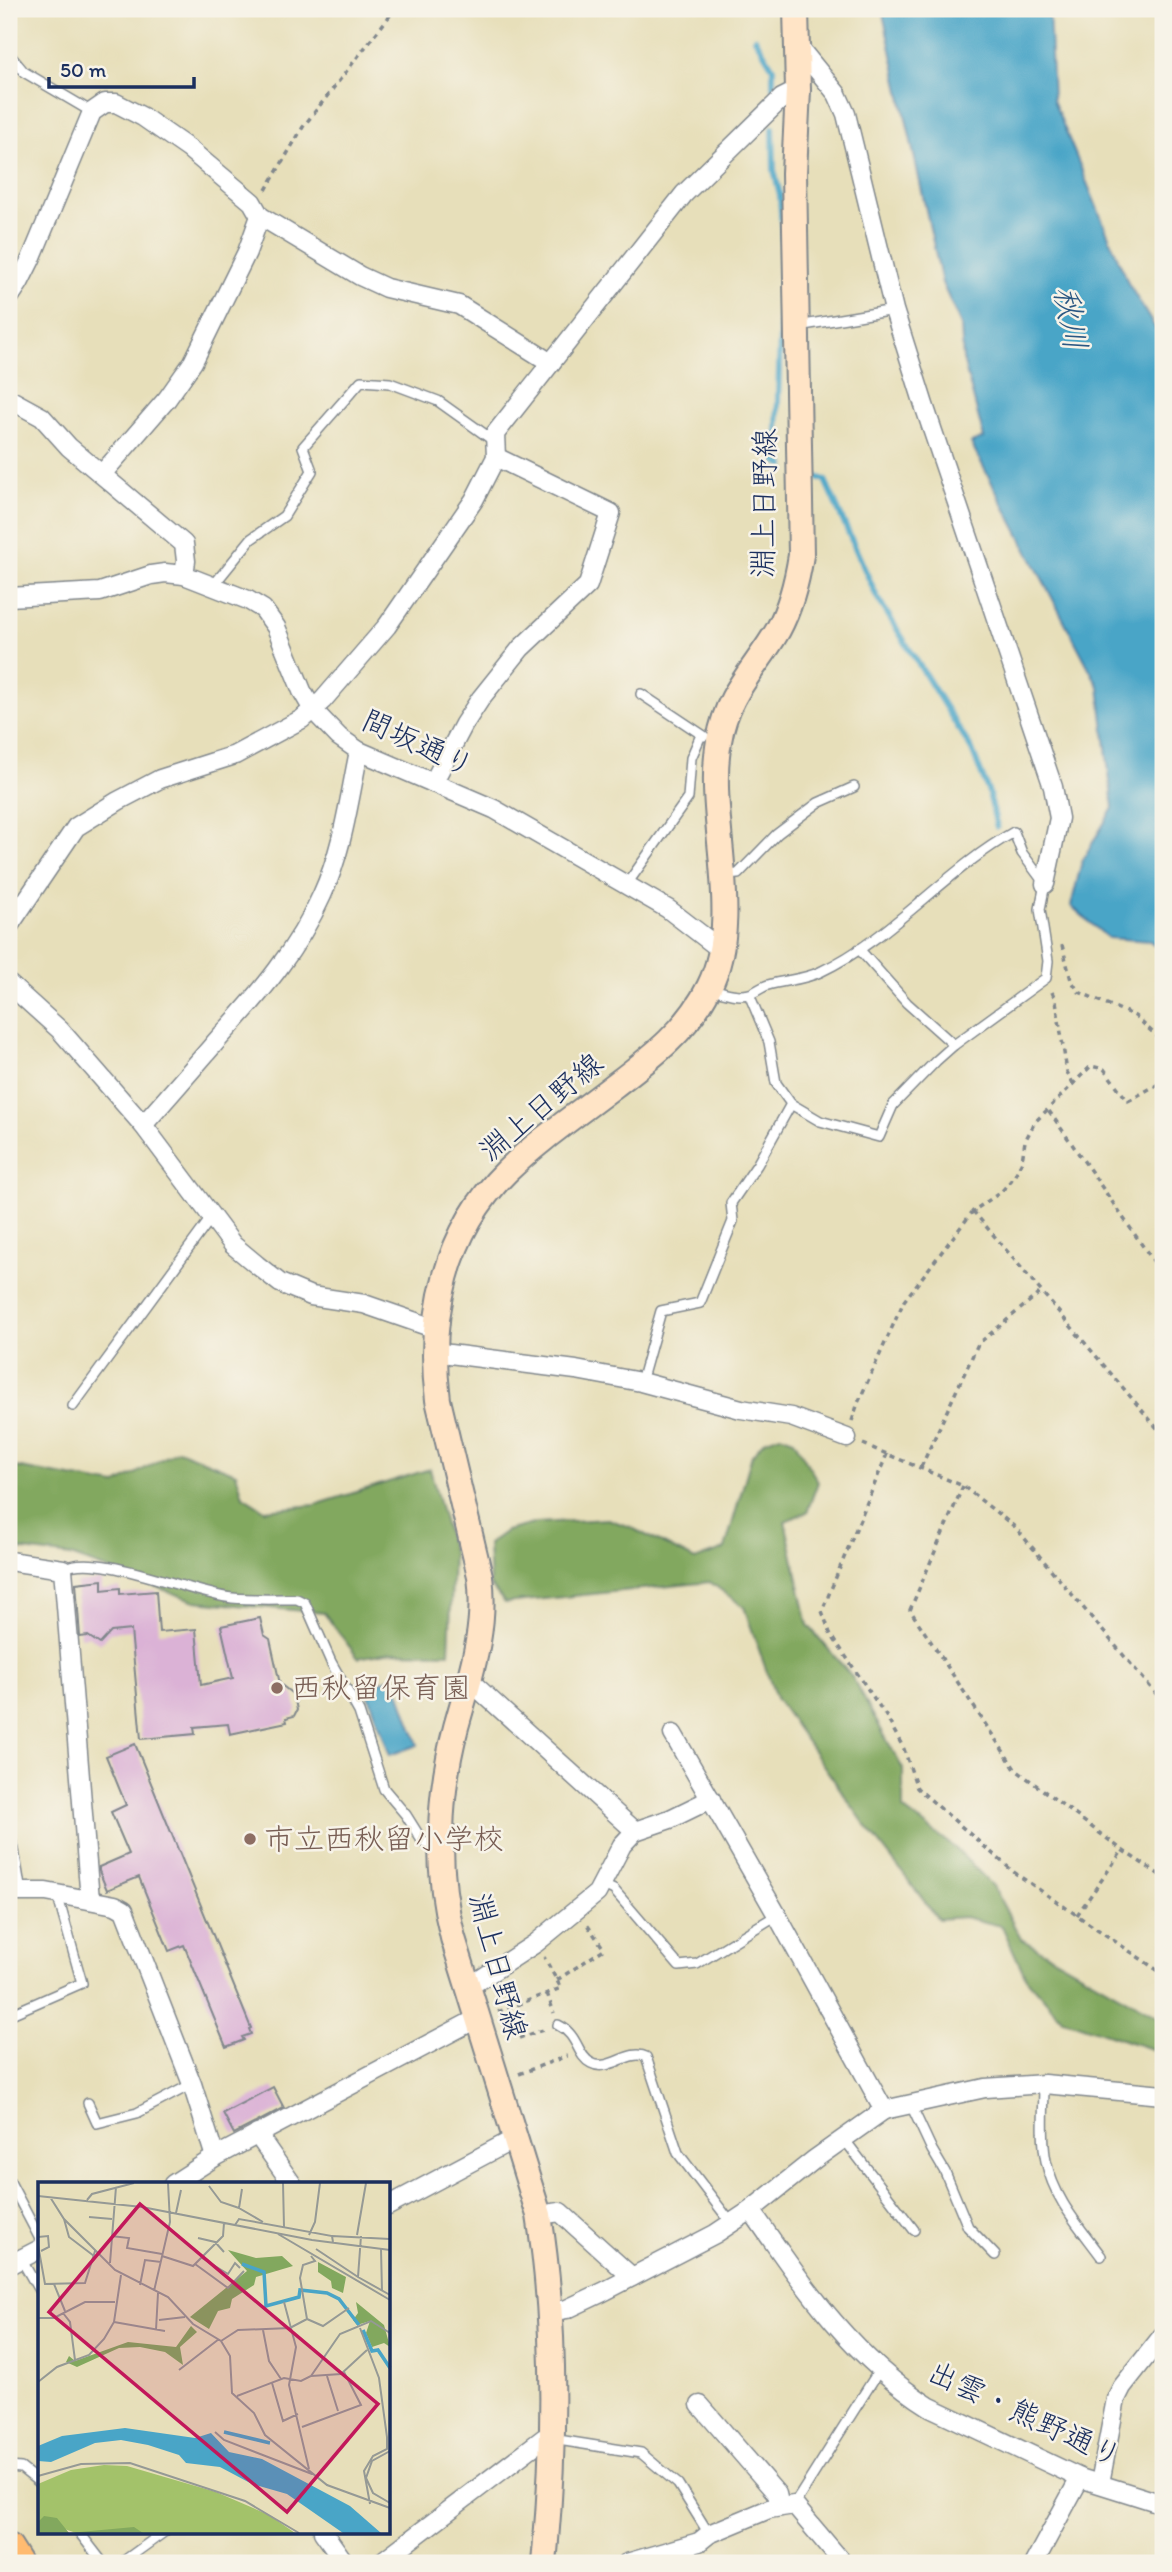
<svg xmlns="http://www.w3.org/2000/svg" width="1172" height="2572" font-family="Itim,'Klee One',sans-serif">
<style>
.forest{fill:#82a85e;stroke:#4e6c5e;stroke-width:2}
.water{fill:#49a5c7;stroke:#326a92;stroke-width:2}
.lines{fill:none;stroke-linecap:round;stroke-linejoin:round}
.stream{stroke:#49a5c7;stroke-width:6}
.building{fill:#dbb2d6}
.lane-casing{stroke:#81878c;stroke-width:12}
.street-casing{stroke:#81878c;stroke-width:21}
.secondary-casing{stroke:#81878c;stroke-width:28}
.primary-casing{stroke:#81878c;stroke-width:30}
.path{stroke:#81878c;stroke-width:3.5;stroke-dasharray:5 5;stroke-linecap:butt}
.lane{stroke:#fff;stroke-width:9}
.street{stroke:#fff;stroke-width:18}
.secondary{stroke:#ffe4c6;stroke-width:24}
.primary{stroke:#ffbb71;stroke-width:26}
.education-dot{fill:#8d6e63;stroke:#f7f3e8;stroke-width:2.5}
.labels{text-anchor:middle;stroke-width:5;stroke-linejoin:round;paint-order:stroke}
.street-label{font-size:30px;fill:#1b2f5e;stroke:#f7f3e8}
.education-label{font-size:30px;fill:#785e54;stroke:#f7f3e8;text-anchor:start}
.water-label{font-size:32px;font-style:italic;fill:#2b5883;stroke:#f7f3e8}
.inset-river{fill:none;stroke:#49a5c7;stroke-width:3.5}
.inset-road{fill:none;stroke:#959995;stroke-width:2}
.view{fill:#c2185b;fill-opacity:0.15;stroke:#c2185b;stroke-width:3.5}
.inset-edge{fill:none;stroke:#1b2f5e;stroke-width:3.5}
</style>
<rect width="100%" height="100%" fill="#f7f3e8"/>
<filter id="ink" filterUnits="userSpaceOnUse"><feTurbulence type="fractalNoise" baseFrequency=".0143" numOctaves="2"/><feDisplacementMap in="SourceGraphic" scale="14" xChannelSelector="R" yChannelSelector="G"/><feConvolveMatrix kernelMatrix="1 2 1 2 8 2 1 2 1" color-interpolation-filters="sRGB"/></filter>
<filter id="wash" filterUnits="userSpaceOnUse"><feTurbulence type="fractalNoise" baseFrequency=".00686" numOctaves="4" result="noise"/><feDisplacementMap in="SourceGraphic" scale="28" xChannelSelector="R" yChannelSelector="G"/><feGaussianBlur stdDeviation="1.57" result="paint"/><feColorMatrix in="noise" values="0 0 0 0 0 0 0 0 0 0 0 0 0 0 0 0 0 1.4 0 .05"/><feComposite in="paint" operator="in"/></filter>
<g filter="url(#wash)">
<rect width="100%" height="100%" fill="#e7dfba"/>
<g class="forest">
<polygon points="780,1435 794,1440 818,1482 807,1512 785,1521 808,1625 852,1677 903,1769 903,1809 955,1848 993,1886 1021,1939 1157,2016 1163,2017 1163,2053 1062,2019 1026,1978 1002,1926 964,1917 938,1919 864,1823 776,1698 744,1607 710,1582 505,1603 490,1585 488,1544 506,1531 537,1523 608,1519 630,1527 695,1560 725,1549 752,1455 764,1441"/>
<polygon points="178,1450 236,1473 243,1496 265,1510 315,1505 430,1469 453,1554 449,1653 391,1652 358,1658 324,1613 195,1601 71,1556 9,1548 9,1466 115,1485"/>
</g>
<g class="water">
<polygon points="882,9 1049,9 1053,100 1128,283 1163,341 1163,953 1150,941 1108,938 1071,906 1082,861 1113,808 1099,687 971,443 984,438 963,359 961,325 942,283"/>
<polygon points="394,1677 418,1745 390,1755 366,1687"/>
</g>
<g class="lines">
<g class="stream">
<polyline points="755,38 773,68 773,87"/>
<polyline points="773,128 774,170 780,195 783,247 776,461 784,465"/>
<polyline points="815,476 825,480 877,597 972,750 989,793 997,827"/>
</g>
</g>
<g id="blocks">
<g class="building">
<polygon points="102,1580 102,1590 120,1588 120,1594 156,1591 159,1632 196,1629 201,1685 233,1678 221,1626 260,1618 264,1635 270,1639 280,1684 294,1695 297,1710 294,1716 286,1718 287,1722 230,1734 228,1724 194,1727 195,1734 141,1739 131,1630 111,1632 100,1644 88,1636 80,1637 76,1583"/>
<polygon points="135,1744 251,2028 249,2029 251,2034 242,2037 244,2040 226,2047 184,1945 169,1951 139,1877 107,1890 99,1871 99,1867 129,1854 111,1812 126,1805 106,1756"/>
<polygon points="273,2087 284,2108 234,2134 223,2113"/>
</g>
</g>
</g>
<g filter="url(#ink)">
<use href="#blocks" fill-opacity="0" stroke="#81878c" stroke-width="2"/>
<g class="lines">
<g class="lane-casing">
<g id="lane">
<polyline points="9,54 24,72 92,112"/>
<polyline points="798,326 894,310"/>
<polyline points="212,587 251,539 284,516 312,471 303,447 361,381 390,383 438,401 494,441"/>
<polyline points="641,694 704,736"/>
<polyline points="725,875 738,874 777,834 818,803 854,787"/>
<polyline points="627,884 688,798 691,758 701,735"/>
<polyline points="859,949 907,1003 954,1045"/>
<path d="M 712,989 C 723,992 737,997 749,994 C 755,993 761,987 768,985 C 785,980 803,980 820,972 C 893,938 944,871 1014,832 L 1022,853 L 1045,884 L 1040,909 L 1048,961 L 1046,978 L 954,1045 L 936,1061 L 893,1105 L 879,1137 L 820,1121 L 791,1104 L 776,1083 L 769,1042 L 749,994"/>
<polyline points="641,1382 661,1311 700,1303 733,1221 731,1203 757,1165 791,1104"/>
<polyline points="73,1406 211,1218"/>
<path d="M 63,1569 C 95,1550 192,1594 232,1598 C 254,1600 276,1599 297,1599 L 305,1603 L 331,1662 L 359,1712 L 384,1789 L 406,1815 L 421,1839 L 436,1849"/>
<polyline points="601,1884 614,1890 679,1966 697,1964 777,1915"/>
<polyline points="9,2015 82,1983 57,1894"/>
<path d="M 558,2025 C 579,2035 576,2055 591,2063 C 609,2073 629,2048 646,2057 L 678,2153 L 732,2224"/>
<path d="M 1044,2084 C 1044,2109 1041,2137 1046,2161 C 1054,2199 1079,2226 1101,2256"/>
<polyline points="88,2103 97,2123 137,2113 192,2084"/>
<polyline points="911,2105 932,2150 945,2172 968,2227 995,2255"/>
<polyline points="844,2139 914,2230"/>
<polyline points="9,2180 40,2239"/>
<polyline points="21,2259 40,2292"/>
<polyline points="552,2439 641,2453 678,2484 709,2534"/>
<polyline points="9,2467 21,2468 40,2483"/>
<polyline points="794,2505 880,2369"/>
<polyline points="79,2532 103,2563"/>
<polyline points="121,2563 164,2532"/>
</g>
</g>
<g class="street-casing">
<g id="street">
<polyline points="797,45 837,94 846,114 894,310 924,405 1053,787 1059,818 1045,884"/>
<polyline points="9,298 19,283 31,259 92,112 105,103 116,103 143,117 189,149 252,202 260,216 360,276 386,288 459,305 551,363"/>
<polyline points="9,399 42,417 69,447 184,544 186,561 184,575"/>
<polyline points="102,474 167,399 193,362 247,252 260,216"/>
<polyline points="9,597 100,592 151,575 165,573 184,575 248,600 263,609 276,627 302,691 313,710 339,737 359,751 494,809 668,909 720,949"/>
<polyline points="433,783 464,724 481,698 521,648 588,585 611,513 496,457"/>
<polyline points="9,926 76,827 118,801 160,779 235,755 302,719 323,700 387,626 474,500 496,457 495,434 684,194 782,98 798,90"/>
<polyline points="9,984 60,1030 143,1125 233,1245 257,1265 280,1283 311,1296 364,1304 436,1329"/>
<path d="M 143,1125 C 169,1096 194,1067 220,1037 C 260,994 298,949 322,895 C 343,849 349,800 359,751"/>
<polyline points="434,1352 576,1370 641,1382 741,1409 791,1417 847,1438"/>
<polyline points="9,1561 63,1569 90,1900"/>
<polyline points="471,1682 635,1831"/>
<polyline points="673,1734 777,1915 884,2110"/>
<polyline points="9,1847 16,1890"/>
<polyline points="9,1892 46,1892 115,1905 124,1910 192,2084 215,2157"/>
<polyline points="467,1988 536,1943 597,1893 622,1845 635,1831 670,1819 711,1799"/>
<polyline points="257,2134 292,2184"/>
<polyline points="173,2184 215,2157 478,2018"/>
<polyline points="388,2206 516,2138"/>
<path d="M 751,2210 C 803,2285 851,2357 930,2407 L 1080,2478 L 1163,2504"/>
<polyline points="539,2215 560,2212 632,2277"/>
<polyline points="9,2265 40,2249"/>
<polyline points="550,2312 567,2309 603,2292 715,2234 751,2210 815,2159 884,2110 985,2088 1044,2084 1163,2095"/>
<polyline points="700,2405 777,2494 780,2507"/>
<polyline points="1100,2483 1116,2399 1122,2387 1163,2335"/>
<polyline points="323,2532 345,2563"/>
<polyline points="380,2563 544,2438 551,2439"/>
<polyline points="627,2563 699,2542 709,2534 769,2509 794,2505 843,2563"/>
<polyline points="1034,2563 1080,2478"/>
</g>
</g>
<g class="secondary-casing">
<path id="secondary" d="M 544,2563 C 555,2449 557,2329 539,2215 L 453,1938 C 435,1870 438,1795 456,1727 C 470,1676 487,1630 480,1576 L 438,1400 C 427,1316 446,1231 507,1171 C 540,1139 579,1113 615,1085 C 652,1057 688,1030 709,987 C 745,916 705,817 719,741 C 727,692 755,670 778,630 C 791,606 797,581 801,555 L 794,173 L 798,90 L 796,9"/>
</g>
<g class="primary-casing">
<polyline id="primary" points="9,2547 19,2563"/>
</g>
<g class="path">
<polyline points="266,190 303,127 395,9"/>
<polyline points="1062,945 1071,980 1079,992 1135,1016 1163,1042"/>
<polyline points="1052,992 1056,1001 1067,1072 1074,1085"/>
<polyline points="1049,1111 1163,1275"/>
<polyline points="973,1211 1163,1435"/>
<polyline points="852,1421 858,1403 904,1301 973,1211 1001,1192 1014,1177 1022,1161 1025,1141 1035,1122 1091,1066 1104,1069 1128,1101 1162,1082 1163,1084"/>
<polyline points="863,1444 963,1486 1015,1527 1163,1702"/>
<polyline points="887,1454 822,1611 830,1633 886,1716 904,1749 917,1788 1015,1873 1163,1974"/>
<polyline points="921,1467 978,1344 1042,1291"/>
<polyline points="963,1486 910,1610 1015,1769 1122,1850 1163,1877"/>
<polyline points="1077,1915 1122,1851"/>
<polyline points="557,1980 604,1949 586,1923"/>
<polyline points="547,1993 554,2013"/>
<polyline points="498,2012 561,1988 544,1957"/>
<polyline points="519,2038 546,2029"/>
<polyline points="519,2074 567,2056"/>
</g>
<use href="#lane" class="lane"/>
<use href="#street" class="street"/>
<use href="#secondary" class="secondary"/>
<use href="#primary" class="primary"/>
</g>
</g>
<g class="education-dot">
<circle cx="277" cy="1688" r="7"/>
<circle cx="250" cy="1839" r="7"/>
</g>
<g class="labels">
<g class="street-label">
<text transform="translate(764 503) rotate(-89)" y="10">淵上日野線</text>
<text transform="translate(418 743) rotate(25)" y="10">間坂通り</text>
<text transform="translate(541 1107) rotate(-40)" y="10">淵上日野線</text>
<text transform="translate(498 1966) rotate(75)" y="10">淵上日野線</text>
<text transform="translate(1025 2414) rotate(25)" y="10">出雲・熊野通り</text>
</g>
<g class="education-label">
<text x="291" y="1698">西秋留保育園</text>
<text x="264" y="1849">市立西秋留小学校</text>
</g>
<g class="water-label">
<text transform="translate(1071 318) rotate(80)" y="11">秋川</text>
</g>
</g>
<g transform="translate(38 2182)">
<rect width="352" height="352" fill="#e7dfba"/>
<path d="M 66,283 L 89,284 L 178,310 L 231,333 L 257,351 L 38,351 L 18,344 L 0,350 L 0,302 L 33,288 Z" fill="#a3c26a"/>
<path d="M 190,68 L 218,76 L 244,74 L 255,84 L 218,95 L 216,103 L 194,117 L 192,126 L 180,129 L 171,147 L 152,135 L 209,89 ZM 280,80 L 308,95 L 305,111 L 294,106 L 293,99 L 280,90 ZM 318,120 L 346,143 L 352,165 L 346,161 L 334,165 L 328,151 L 332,139 L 319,143 L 315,138 L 320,131 ZM 153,144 L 159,150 L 142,165 L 145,183 L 127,170 L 102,165 L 81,166 L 39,185 L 28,180 L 31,174 L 37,179 L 90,160 L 138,165 ZM 6,334 L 19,336 L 31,351 L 96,345 L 105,351 L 0,351 L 0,340 Z" fill="#82a85e"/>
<path d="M 87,246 L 157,256 L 173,251 L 191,270 L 224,277 L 312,324 L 343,351 L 305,351 L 249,312 L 214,302 L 182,285 L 148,281 L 141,273 L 110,263 L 83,258 L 57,261 L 13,280 L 0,279 L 0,264 L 24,254 Z" fill="#49a5c7"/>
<path class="inset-river" d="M 204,82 L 226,90 L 228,124 L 261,115 L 262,108 L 289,111 L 301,117 L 321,143M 325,148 L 334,169 L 340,168 L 352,186M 186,250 L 232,261"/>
<path class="inset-road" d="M 245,1 L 246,45M 171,4 L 183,20 L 201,26M 204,7 L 201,26 L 225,40M 0,14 L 104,25 L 274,58 L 352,68M 12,15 L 26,37 L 77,88 L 130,115 L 155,142 L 183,159 L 192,174 L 194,211 L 216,231 L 227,253 L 289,303 L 352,326M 49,18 L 54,12 L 96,1M 138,31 L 143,8M 51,35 L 74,37M 26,37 L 31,55 L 56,74M 197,43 L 201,37 L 294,54 L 295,60M 240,52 L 352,118M 271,53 L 277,40 L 282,1M 319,53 L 328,1M 73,54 L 91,56 L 89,66 L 124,72M 294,54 L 352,57M 323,54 L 320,95 L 352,113M 0,55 L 10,54 L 11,65 L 3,69M 160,56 L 177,60 L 186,70M 0,63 L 7,102 L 47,101 L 57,69M 278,67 L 320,95M 343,67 L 344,109M 124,74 L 155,84 L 185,54 L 186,41M 164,76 L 190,92 L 197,81 L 202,86M 72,81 L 78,5M 157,82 L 190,106 L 206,89M 16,102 L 27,129M 102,103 L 107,78 L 123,80M 116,109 L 132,40 L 130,1M 246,120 L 258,165 L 251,203 L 271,287M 25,131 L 32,140 L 37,178M 0,136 L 16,136 L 47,120 L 77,120M 269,137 L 262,96 L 265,83 L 277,79 L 273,74M 269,137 L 285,144 L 311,126M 121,138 L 147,135M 76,140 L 127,149M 322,146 L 341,196 L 349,255 L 349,267 L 335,274 L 326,289 L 332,322M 118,148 L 120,111M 225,148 L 231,179 L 243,197M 183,159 L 200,148 L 252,146 L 269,137M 141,188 L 181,157M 273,194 L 303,192 L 329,168M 289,194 L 300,229M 0,200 L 19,185 L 51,173 L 66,157 L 76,140 L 83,93M 234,201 L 245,239 L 260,232M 199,214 L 246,196 L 263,199 L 273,194 L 302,152 L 333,139 L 352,151M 264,245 L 323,223 L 306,190M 177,250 L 186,258 L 274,292M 352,269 L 334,279 L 328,296 L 335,311 L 352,321M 0,294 L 43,282 L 92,281 L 207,319 L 261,351"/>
<path class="view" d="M 102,22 L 340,222 L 249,330 L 11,130 Z"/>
<rect width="352" height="352" class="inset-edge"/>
</g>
<rect width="1172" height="2572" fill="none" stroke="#f7f3e8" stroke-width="35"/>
<path d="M49 77v10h145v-10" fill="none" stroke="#1b2f5e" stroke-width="3.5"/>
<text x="60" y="77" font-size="21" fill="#1b2f5e" stroke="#f7f3e8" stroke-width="5" paint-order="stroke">50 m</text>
</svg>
